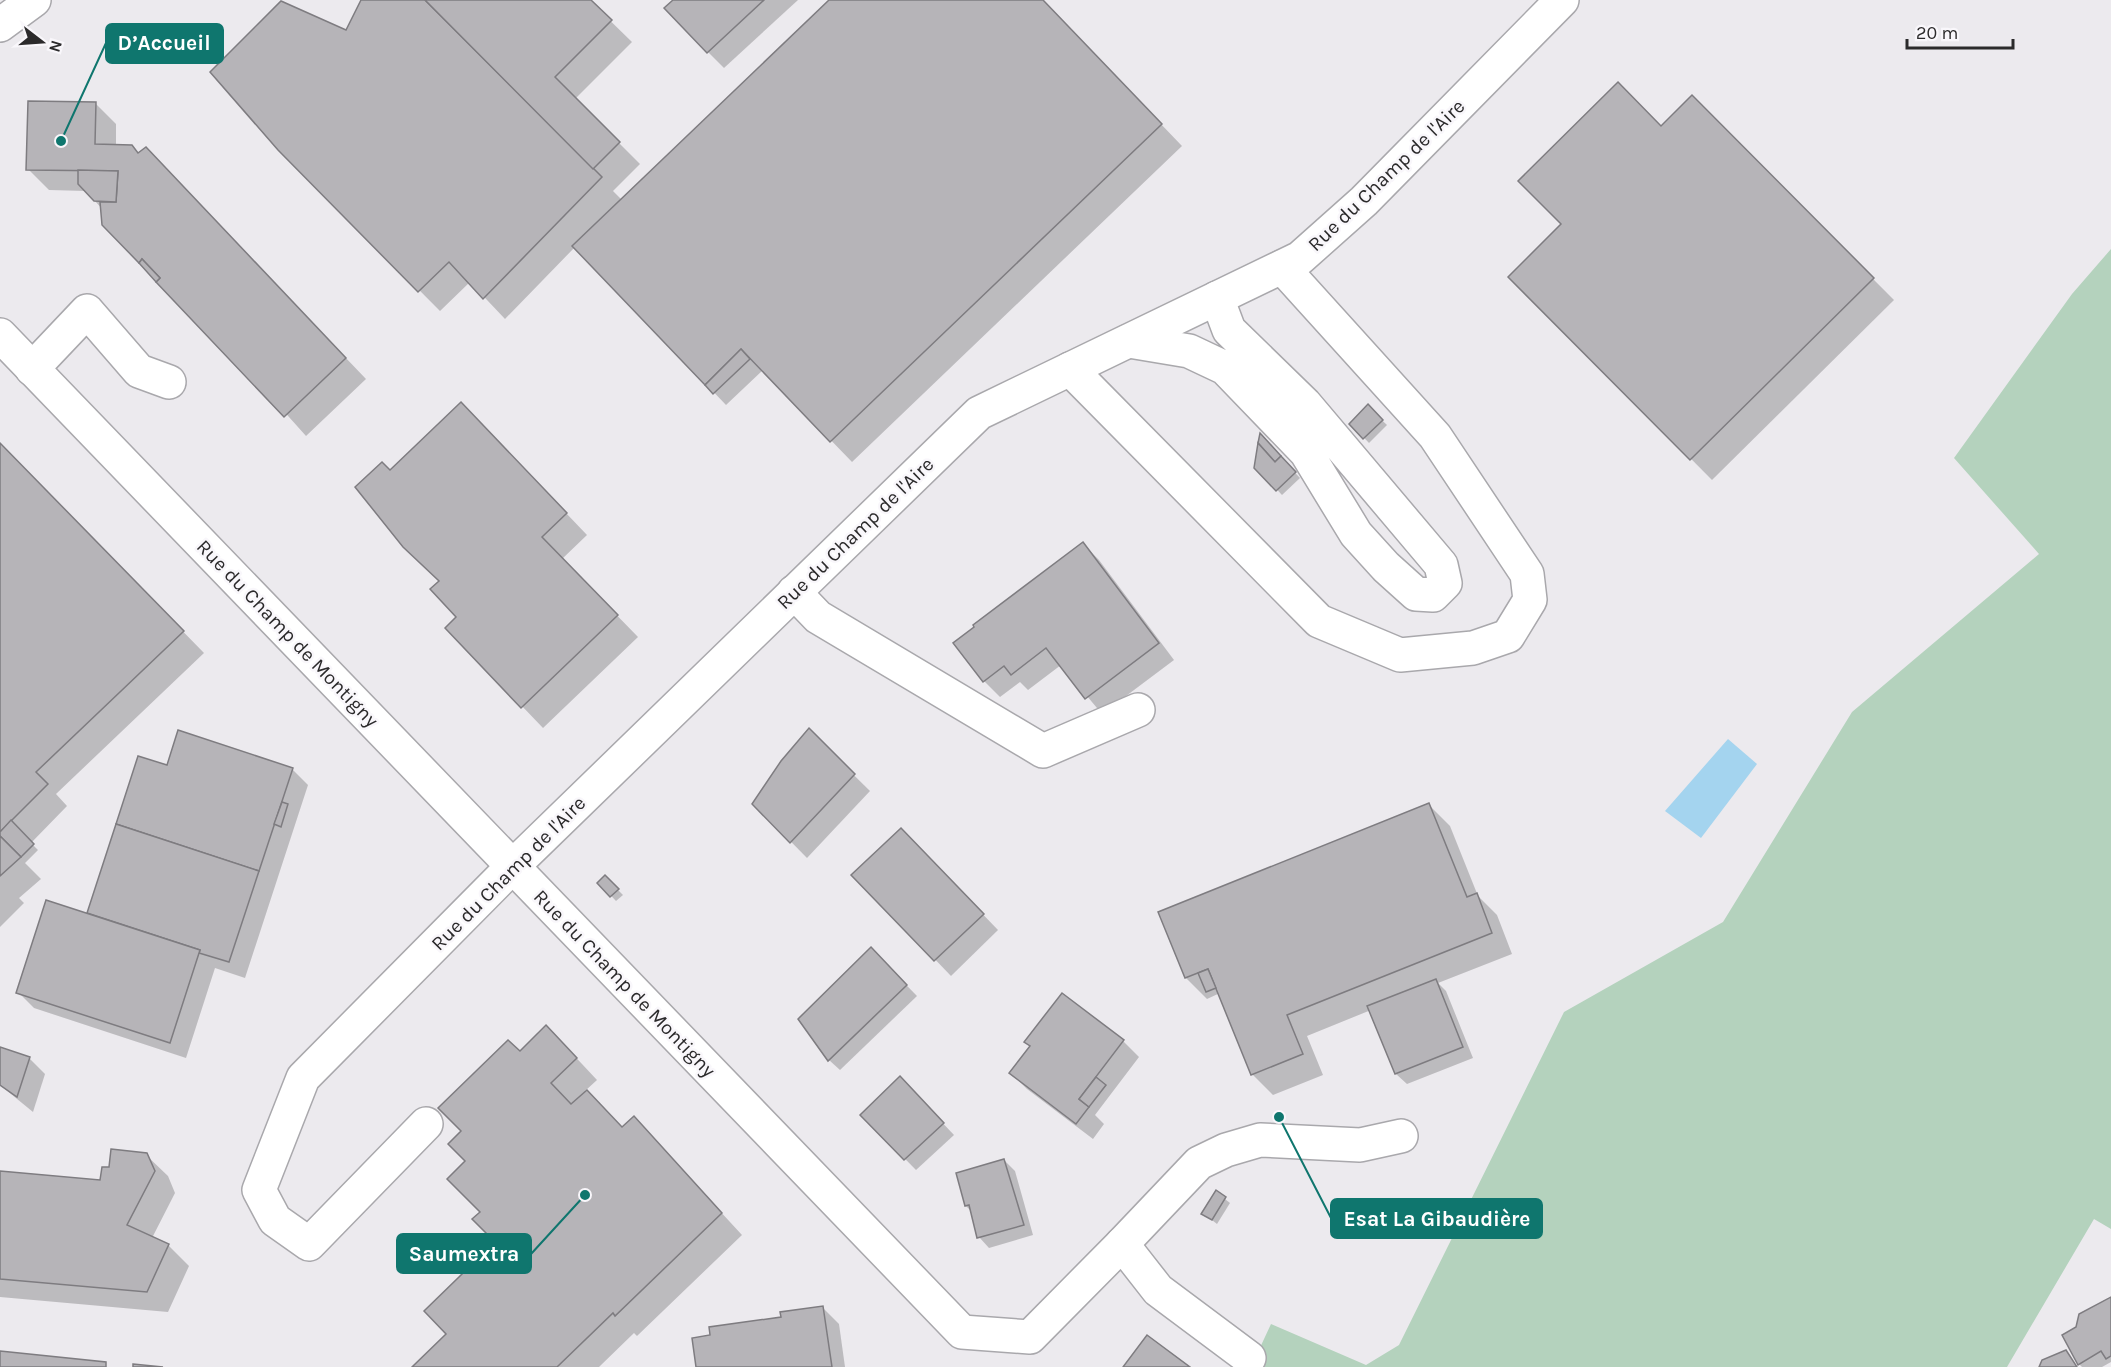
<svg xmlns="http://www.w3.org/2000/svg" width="2111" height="1367" font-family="Karla,sans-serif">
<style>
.green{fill:#b4d2bd}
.water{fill:#a4d4ef}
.shadow{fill:#0003}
.building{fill:#b6b4b8;stroke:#7e7c80;stroke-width:1.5}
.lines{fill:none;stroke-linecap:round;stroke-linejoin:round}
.minor-casing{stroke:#a9a8ac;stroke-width:36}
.minor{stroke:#fff;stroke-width:33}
.labels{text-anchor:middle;stroke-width:5;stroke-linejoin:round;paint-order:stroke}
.street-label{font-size:20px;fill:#2b2a2b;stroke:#f9f7fb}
.leader{fill:none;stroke:#0f766e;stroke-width:2}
.callout-dot{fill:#0f766e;stroke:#f9f7fb;stroke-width:2}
.callout{fill:#0f766e;stroke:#0f766e;stroke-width:2}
.callout-label{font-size:21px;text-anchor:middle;font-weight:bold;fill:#fff}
</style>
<rect width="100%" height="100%" fill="#eceaee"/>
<polygon class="green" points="2111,249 2111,1229 2094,1219 2007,1367 1251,1367 1271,1324 1366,1365 1399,1345 1564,1012 1723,922 1852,712 2039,554 1954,458 2072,294"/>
<polygon class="water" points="1728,739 1757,764 1701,838 1665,811"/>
<g class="shadow">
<polygon points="362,0 589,0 632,42 575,99 640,164 613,191 622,200 831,0 1042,0 1182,146 852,462 763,370 726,405 575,247 505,319 470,282 440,311 279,149 347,32"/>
<polygon points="675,0 798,0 724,68 708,52"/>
<polygon points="1692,97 1894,300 1712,480 1511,277"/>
<polygon points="95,103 116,124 116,146 139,154 166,170 366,379 306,436 86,191 49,190 28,169"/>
<polygon points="1368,407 1387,425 1369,443 1351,424"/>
<polygon points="482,425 587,535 562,559 638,637 543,728 447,628 458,617 441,581"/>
<polygon points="1261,436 1300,478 1282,495 1256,467"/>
<polygon points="0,444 204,653 56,794 67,806 31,843 38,850 25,863 41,879 19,898 24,903 0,927"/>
<polygon points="1083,544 1099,560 1174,660 1102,714 1061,665 1028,690 1020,682 1000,697 984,681"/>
<polygon points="809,731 870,791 807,858 754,804"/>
<polygon points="139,758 168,767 292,769 308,785 245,978 215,968 186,1058 34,1008 18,992 88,915"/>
<polygon points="1429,805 1450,826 1478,896 1497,915 1512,954 1438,983 1446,991 1473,1058 1407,1084 1396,1074 1371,1010 1307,1036 1323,1075 1273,1095 1252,1074 1220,993 1207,999 1186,978"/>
<polygon points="917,846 998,930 951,976 854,875"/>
<polygon points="605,877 623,895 616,901 599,883"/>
<polygon points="871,949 917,996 840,1070 829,1060"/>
<polygon points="1063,995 1123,1041 1139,1057 1095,1115 1104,1124 1093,1139 1027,1089 1011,1073 1031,1047"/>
<polygon points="567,1048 597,1080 585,1091 623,1129 634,1118 742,1235 637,1336 634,1333 599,1367 414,1367 448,1334 497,1242 482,1212 467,1161 463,1131 520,1053"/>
<polygon points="0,1049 29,1058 45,1074 33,1112 0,1085"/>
<polygon points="900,1078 954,1135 916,1170 862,1115"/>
<polygon points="146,1155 168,1176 175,1193 152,1238 168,1245 189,1266 168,1312 0,1297 0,1172 101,1182 110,1169"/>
<polygon points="1004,1160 1015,1171 1033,1235 989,1248 979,1237 972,1212 966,1206"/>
<polygon points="1216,1192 1230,1203 1217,1224 1203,1213"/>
<polygon points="2111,1298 2111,1362 2102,1367 2082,1367 2079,1364 2077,1328"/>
<polygon points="823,1308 839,1324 845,1367 697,1367 712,1336"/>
</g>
<g class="building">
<polygon points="361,0 425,0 602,177 483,299 449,262 418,292 278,150 210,72 281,1 346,30"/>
<polygon points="425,0 591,0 612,20 555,77 620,142 593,169"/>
<polygon points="673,0 764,0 707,53 664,8"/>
<polygon points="829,0 1043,0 1162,124 830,442 741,349 705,385 572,246"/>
<polygon points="1618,82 1661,126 1692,95 1874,278 1690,460 1508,277 1561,224 1518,181"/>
<polygon points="28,101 96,102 95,144 132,145 138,153 146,147 346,358 284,417 156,282 160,278 142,259 139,263 102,225 100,202 116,202 118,171 26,170"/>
<polygon points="78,170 118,171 116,202 94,201 78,184"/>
<polygon points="142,259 160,278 156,282 139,263"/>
<polygon points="741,349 750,359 713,394 705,385"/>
<polygon points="461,402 567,513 542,537 618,615 521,708 445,628 456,617 430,589 439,581 403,547 355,487 382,462 390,470"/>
<polygon points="1368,404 1383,420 1363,439 1349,424"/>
<polygon points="1260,433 1281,456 1275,462 1258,443"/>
<polygon points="0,443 184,631 36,772 48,784 0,832"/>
<polygon points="1258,443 1275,462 1281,456 1296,472 1276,491 1254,468"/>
<polygon points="1083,542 1159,643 1085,699 1046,648 1011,675 1004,666 983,682 953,643 974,627 973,625"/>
<polygon points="809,728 855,774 790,843 752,804 781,761"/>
<polygon points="178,730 293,768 259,871 116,824 138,756 167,765"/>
<polygon points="282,802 288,804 281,827 274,824"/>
<polygon points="1429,803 1467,897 1477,893 1492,933 1287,1015 1303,1054 1251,1075 1208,969 1185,978 1158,912"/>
<polygon points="11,820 34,844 21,857 0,836 0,832"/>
<polygon points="116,824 259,871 229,962 199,953 200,950 87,913"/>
<polygon points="901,828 984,914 934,961 851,875"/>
<polygon points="0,836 21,857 0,876"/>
<polygon points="605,875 619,889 610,897 597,883"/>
<polygon points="46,900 200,950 170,1043 16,993"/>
<polygon points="871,947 907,985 828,1061 798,1019"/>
<polygon points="1208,969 1216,988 1206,992 1198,973"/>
<polygon points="1436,979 1463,1047 1395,1074 1367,1006"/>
<polygon points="1062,993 1124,1040 1079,1099 1089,1107 1076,1124 1009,1073 1030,1046 1024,1042"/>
<polygon points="546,1025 577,1058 551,1083 571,1104 587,1090 622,1127 634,1116 722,1213 615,1316 613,1313 557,1367 412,1367 446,1334 424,1311 495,1242 472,1219 480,1212 447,1179 465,1161 448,1144 461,1131 438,1108 508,1040 520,1051"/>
<polygon points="0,1047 30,1057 17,1097 0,1085"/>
<polygon points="900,1076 944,1123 904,1160 860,1115"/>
<polygon points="1096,1077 1106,1085 1089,1107 1079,1099"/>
<polygon points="111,1149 147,1153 155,1171 127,1225 169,1244 147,1292 0,1279 0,1171 100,1180 102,1167 109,1167"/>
<polygon points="1004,1159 1024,1225 977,1238 969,1205 965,1206 956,1173"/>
<polygon points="1216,1190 1226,1197 1212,1220 1201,1214"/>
<polygon points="2111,1297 2111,1356 2106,1359 2101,1351 2078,1365 2062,1335 2076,1327 2079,1314"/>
<polygon points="823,1306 832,1367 696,1367 692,1338 710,1335 709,1327 781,1317 780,1312"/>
<polygon points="1147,1335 1190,1367 1123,1367"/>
<polygon points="2066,1350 2077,1367 2039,1367 2042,1360"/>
<polygon points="0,1351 106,1362 106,1367 0,1367"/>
<polygon points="133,1364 163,1367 133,1367"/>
</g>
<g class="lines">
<g class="minor-casing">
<g id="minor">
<polyline points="0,25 34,0"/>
<polyline points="0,335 962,1332 1030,1337 1122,1244 1158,1290 1249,1358"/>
<polyline points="1129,341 1189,351 1225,368 1306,452 1356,534 1386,567 1416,594 1433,595 1445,583 1441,565 1305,404 1229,330 1217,298"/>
<polyline points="32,369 87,311 139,371 169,382"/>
<polyline points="1070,369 1319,621 1400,655 1473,648 1508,636 1530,600 1527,574 1435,436 1282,267"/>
<polyline points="794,592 818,617 1043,751 1138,710"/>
<polyline points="426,1124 309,1244 275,1220 259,1190 303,1078 513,866 979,413 1300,258 1364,201 1562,0"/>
<polyline points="1122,1244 1199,1163 1226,1150 1260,1140 1360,1145 1401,1136"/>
</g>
</g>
<use href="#minor" class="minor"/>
</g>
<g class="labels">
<g class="street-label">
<text transform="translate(1386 175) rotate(-44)" y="7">Rue du Champ de l'Aire</text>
<text transform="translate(855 533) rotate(-44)" y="7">Rue du Champ de l'Aire</text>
<text transform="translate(288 633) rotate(46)" y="7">Rue du Champ de Montigny</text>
<text transform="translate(508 873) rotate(-45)" y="7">Rue du Champ de l'Aire</text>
<text transform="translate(625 983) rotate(46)" y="7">Rue du Champ de Montigny</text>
</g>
</g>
<path class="leader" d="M61 141L106 43M1279 1117L1331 1218M585 1195L531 1254"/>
<g class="callout-dot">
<circle cx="61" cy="141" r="6"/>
<circle cx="1279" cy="1117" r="6"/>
<circle cx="585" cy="1195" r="6"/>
</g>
<g class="callout">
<rect x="106" y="24" width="117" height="39" rx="6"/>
<rect x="1331" y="1199" width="211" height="39" rx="6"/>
<rect x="397" y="1234" width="134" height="39" rx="6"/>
</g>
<g class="callout-label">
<text x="164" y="50">D’Accueil</text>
<text x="1437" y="1226">Esat La Gibaudière</text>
<text x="464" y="1261">Saumextra</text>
</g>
<g transform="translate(42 42) rotate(107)" stroke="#f9f7fb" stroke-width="4.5" paint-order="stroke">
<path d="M0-4.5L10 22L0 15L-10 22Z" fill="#2b2a2b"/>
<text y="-9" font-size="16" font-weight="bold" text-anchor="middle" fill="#2b2a2b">N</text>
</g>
<path d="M1907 39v9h106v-9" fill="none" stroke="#2b2a2b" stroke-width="3"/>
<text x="1916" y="39" font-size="18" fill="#2b2a2b" stroke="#f9f7fb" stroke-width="4.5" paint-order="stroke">20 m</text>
</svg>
